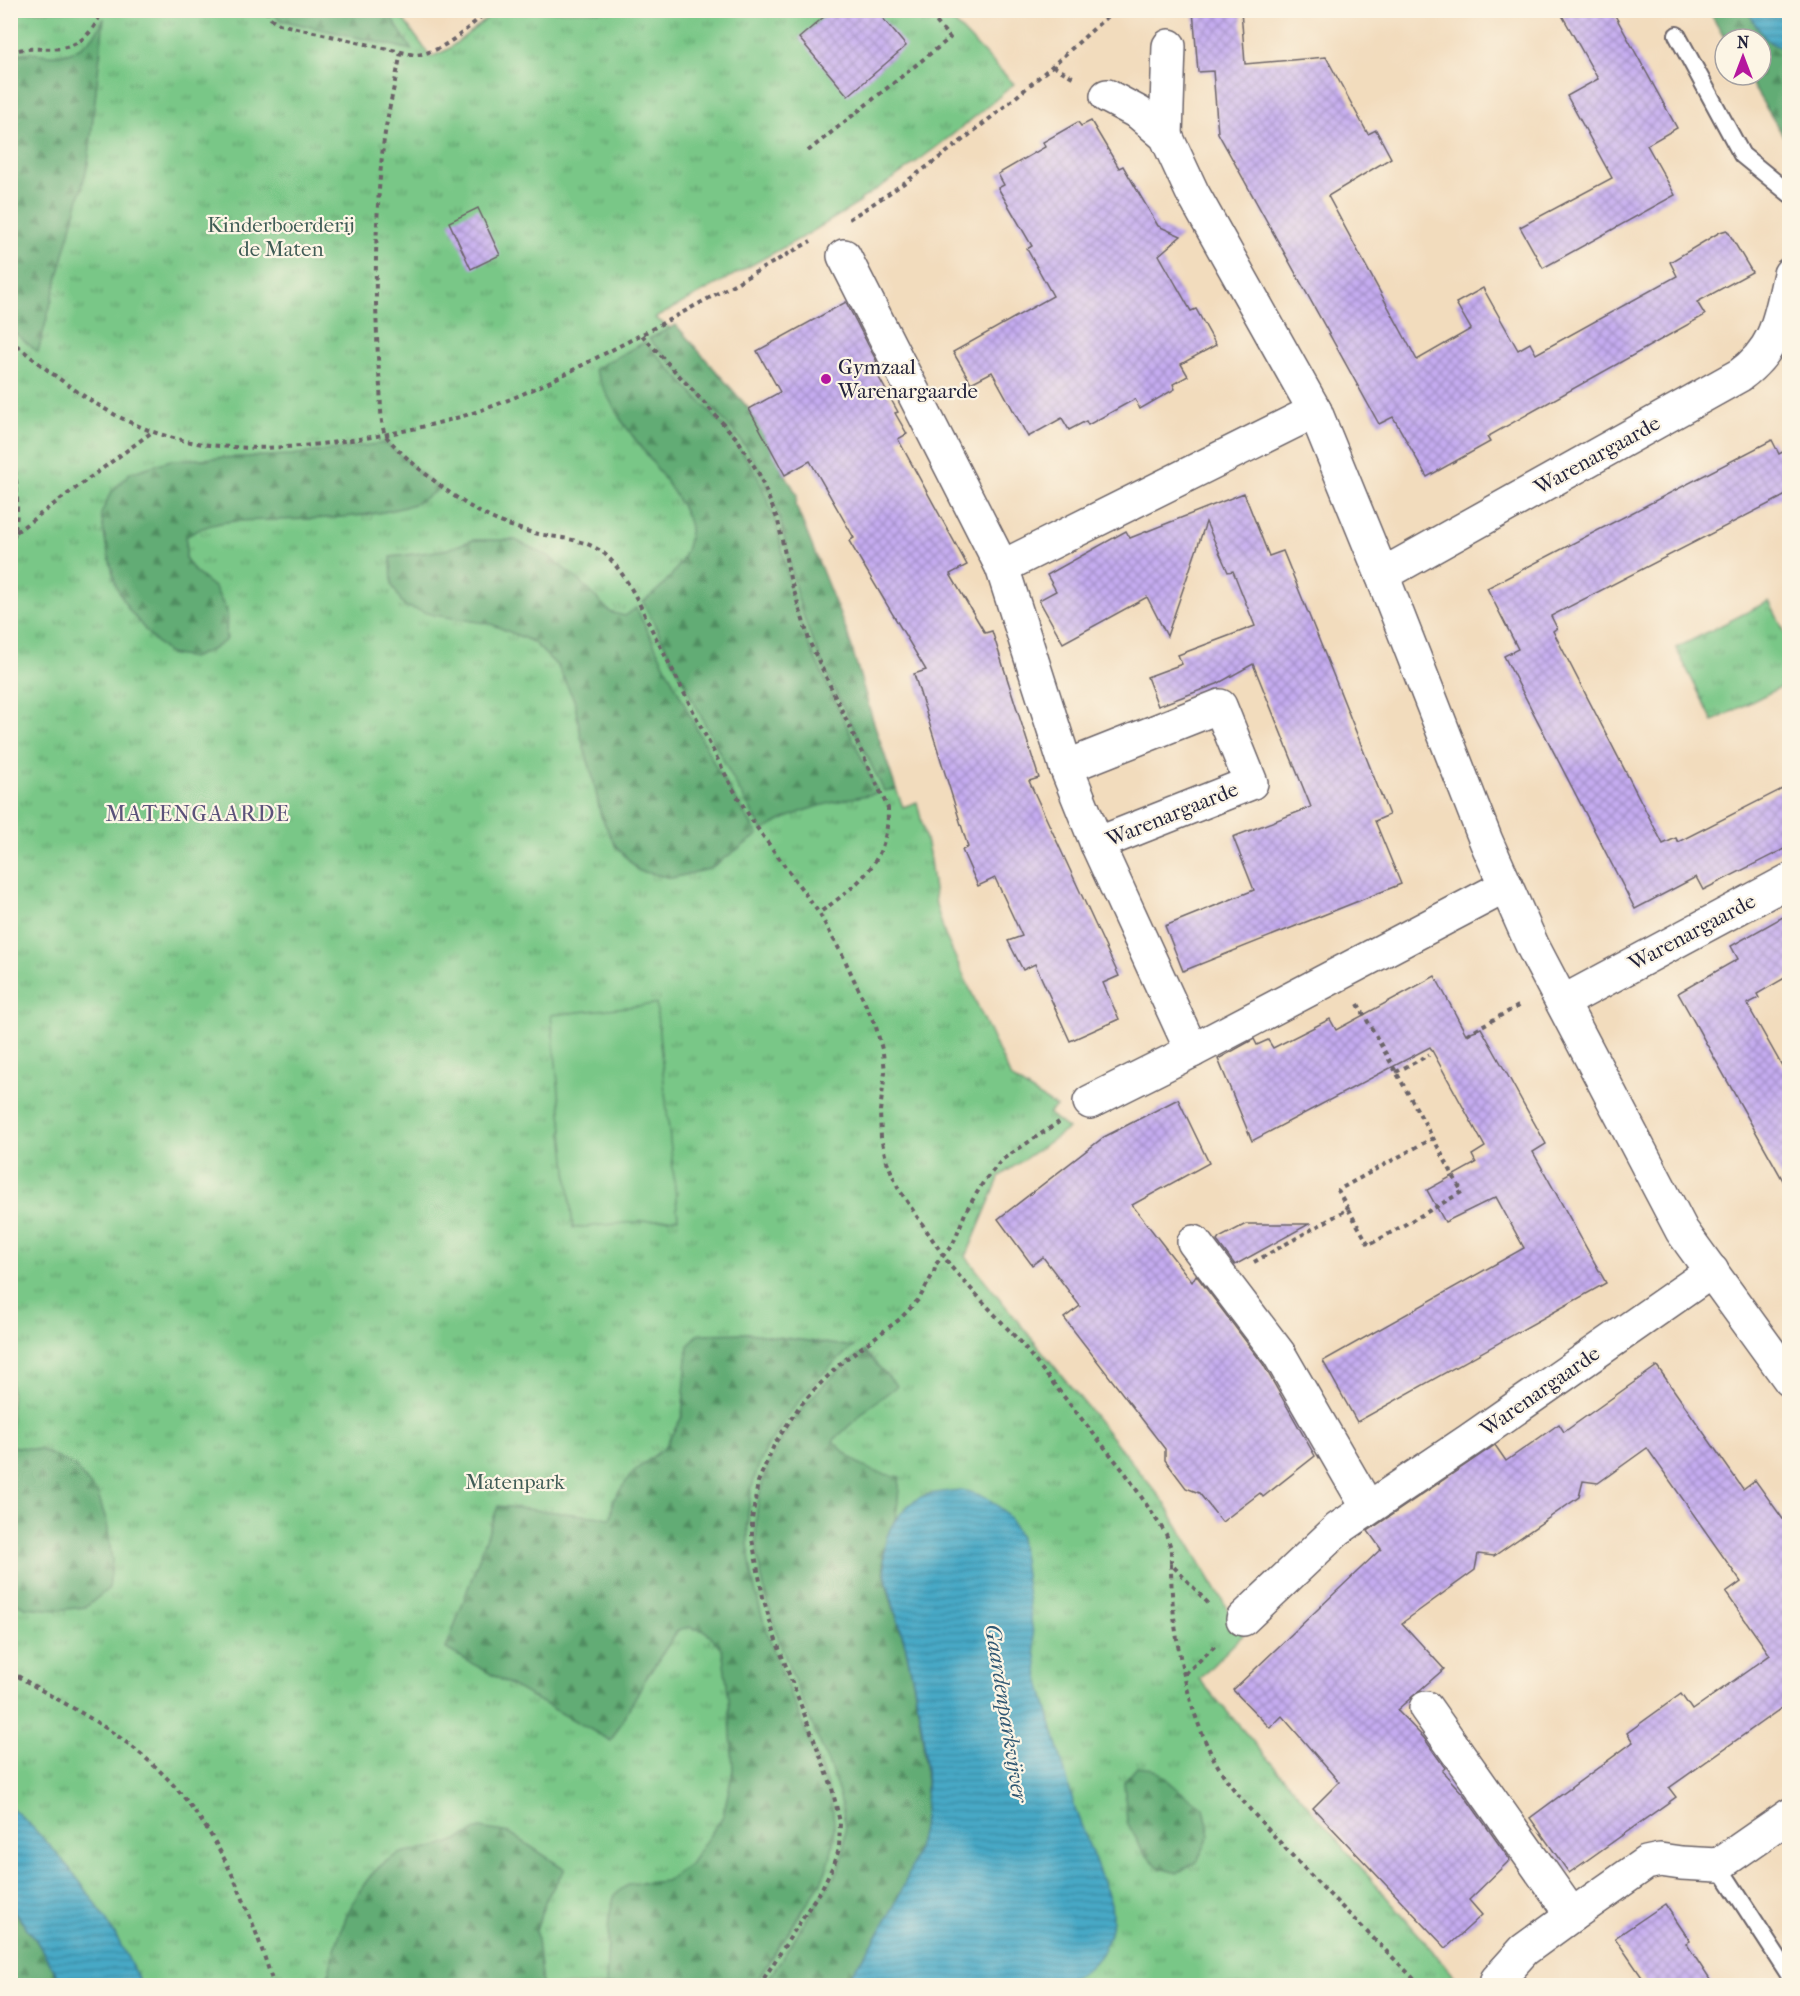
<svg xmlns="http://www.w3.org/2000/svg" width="1800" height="1996" font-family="'IM FELL French Canon',serif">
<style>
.grass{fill:url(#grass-tufts);stroke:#4e7461;stroke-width:1.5}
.forest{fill:url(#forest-firs);stroke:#426758;stroke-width:1.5}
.garden{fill:#79c787;stroke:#4e7461;stroke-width:1.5}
.water{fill:url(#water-rules);stroke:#346680;stroke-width:1.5}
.building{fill:url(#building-cross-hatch)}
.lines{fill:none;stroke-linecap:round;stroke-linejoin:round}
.service-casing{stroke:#6b6368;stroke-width:20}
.minor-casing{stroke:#6b6368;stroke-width:36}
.path{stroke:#6b6368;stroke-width:4;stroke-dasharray:4.5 4.5;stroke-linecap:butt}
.service{stroke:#fff;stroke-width:16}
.minor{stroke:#fff;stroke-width:33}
.poi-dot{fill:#b5179e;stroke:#fcf5e5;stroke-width:2}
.labels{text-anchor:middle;stroke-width:4.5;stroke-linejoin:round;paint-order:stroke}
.park-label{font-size:21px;fill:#405c56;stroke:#fcf5e5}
.poi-label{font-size:21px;fill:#22223b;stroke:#fcf5e5;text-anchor:start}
.street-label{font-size:21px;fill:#22223b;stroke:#fcf5e5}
.neighbourhood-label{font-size:22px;letter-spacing:1.5px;fill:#5b527a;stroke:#fcf5e5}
.water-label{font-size:22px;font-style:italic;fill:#315873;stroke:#fcf5e5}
</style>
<defs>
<pattern id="grass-tufts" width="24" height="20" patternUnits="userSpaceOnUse" patternTransform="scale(1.5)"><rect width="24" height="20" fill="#79c787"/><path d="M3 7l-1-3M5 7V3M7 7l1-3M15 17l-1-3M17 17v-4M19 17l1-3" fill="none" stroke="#63a170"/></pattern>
<pattern id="forest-firs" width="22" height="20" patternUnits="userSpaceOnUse" patternTransform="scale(1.5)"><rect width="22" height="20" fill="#62ac74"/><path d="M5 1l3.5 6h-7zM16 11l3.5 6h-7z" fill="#508c60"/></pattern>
<pattern id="water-rules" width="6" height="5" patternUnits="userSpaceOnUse" patternTransform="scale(1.5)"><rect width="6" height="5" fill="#47a9c6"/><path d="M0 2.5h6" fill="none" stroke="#3b89a2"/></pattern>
<pattern id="building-cross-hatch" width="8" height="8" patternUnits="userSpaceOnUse" patternTransform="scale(1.5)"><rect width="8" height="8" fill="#c5acf0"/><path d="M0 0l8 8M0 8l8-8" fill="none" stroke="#a08cc4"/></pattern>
</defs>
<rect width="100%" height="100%" fill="#fcf5e5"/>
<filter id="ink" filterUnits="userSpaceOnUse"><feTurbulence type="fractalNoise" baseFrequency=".0167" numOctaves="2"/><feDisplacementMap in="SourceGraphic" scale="12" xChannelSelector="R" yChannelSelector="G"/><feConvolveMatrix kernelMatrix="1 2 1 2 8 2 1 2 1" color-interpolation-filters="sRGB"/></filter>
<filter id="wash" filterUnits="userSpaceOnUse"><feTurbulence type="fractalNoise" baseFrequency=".008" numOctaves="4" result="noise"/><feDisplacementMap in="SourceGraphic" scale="24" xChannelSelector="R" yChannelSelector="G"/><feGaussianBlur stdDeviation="1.35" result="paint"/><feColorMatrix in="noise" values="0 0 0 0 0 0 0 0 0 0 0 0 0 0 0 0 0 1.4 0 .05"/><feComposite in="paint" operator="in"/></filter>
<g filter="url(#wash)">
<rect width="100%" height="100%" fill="#f2dcbd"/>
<g class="grass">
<path d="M 11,11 L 397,11 L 431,57 L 447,50 L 497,11 L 943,11 L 1014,84 C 965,126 915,166 860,200 L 861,202 L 808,234 L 655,318 L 675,331 L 745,411 L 893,789 L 896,789 L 903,807 L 917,802 L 929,853 L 936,905 L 945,935 L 1011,1078 L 1056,1107 L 1048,1113 L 1068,1129 L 1000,1176 L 966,1257 L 1164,1502 L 1243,1635 L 1199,1679 L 1462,1985 L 11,1986 Z"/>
<polygon points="1769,601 1789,641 1789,683 1713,721 1676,648"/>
</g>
<g class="forest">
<polygon points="270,11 387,11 412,50 281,20"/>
<path d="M 1709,11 L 1748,11 C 1757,27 1768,48 1789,48 L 1789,145 L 1746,75 L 1761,75 L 1761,39 L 1725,39 Z"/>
<path d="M 104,18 L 88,164 L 38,352 L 11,330 L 11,57 C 22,50 35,54 48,55 C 74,57 95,41 104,18 Z"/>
<polygon points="676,325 749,409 797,495 796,506 848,635 872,717 896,789 884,791 823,666 807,627 797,596 780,519 761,473 746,447 731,428 649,339"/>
<path d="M 645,342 L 727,430 L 757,474 L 776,522 L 793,599 L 808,643 L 878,793 C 838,801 798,808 763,831 L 736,785 L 643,602 C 666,585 688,562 690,531 C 691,506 635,442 620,418 C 610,402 602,385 594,369 Z"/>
<path d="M 385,443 L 439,489 C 432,493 424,500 416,503 C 379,518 315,519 275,520 C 243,521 213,518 186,537 L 186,559 L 195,572 L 215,588 L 227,612 L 226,640 L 213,649 L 192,658 L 169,654 L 151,637 L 129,610 L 116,586 L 106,545 L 101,514 L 110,494 L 130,473 L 171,460 L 292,455 Z"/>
<polygon points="473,540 515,540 548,556 581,582 610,612 625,616 636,608 719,773 758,835 709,869 672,878 639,871 615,845 601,816 592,774 582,741 574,700 558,667 533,642 491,624 434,615 404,606 392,585 391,557 445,550"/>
<path d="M 748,1333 L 854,1347 C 826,1367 803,1394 783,1423 C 773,1438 763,1453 757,1470 C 727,1555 775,1655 806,1732 C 828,1785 849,1829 820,1884 L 754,1985 L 606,1985 L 609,1915 L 615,1894 L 629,1884 L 666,1881 L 690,1864 L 723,1816 L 733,1770 L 729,1699 L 722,1649 L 705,1631 L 689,1627 L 678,1630 L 645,1680 L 611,1741 L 446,1649 L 498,1506 L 611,1518 L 613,1500 L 633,1472 L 664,1448 L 682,1417 L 688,1346 L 698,1334 Z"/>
<path d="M 864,1351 L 897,1386 L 868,1408 L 833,1441 C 859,1466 863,1471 900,1477 C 898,1491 899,1509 894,1522 C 889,1535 882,1546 883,1561 C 885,1591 899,1620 906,1649 C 916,1693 925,1739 926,1784 C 929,1859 887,1928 842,1985 L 764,1986 L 839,1869 C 856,1820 833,1774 814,1729 C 789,1670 755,1588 756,1524 C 758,1453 809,1390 864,1351 Z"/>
<polygon points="11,1446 41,1450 73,1465 98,1495 107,1523 112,1561 109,1588 86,1607 57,1610 25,1607 11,1600"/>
<polygon points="1137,1767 1155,1769 1181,1792 1204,1808 1210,1835 1197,1862 1177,1873 1160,1868 1144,1853 1127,1822 1124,1782"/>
<path d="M 480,1828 L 510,1833 L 565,1869 L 546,1899 L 536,1930 L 542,1985 L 326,1985 C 335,1943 354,1875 397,1855 C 406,1850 418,1851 428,1849 C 450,1844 461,1839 480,1828 Z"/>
<polygon points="10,1907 36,1940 63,1985 11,1985"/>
</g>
<polygon class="garden" points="656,1004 678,1218 573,1228 551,1015"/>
<g class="water">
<path d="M 1748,11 L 1789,11 L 1789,48 C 1766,48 1758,29 1748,11 Z"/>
<path d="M 961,1490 C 990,1494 1009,1511 1020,1538 L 1039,1678 L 1075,1809 L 1111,1903 C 1117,1946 1092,1977 1051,1985 L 842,1985 C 885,1931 922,1867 926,1797 C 929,1750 916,1694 906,1648 C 896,1604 864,1549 903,1511 C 910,1503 920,1496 930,1494 C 940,1492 951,1491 961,1490 Z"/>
<path d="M 10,1806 C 68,1858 109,1915 141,1985 L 63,1985 L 36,1940 L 11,1907 Z"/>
</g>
<g id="blocks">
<g class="building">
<polygon points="832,10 876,10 906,46 848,96 799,38"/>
<polygon points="1193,10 1241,10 1245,64 1326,57 1368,134 1376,130 1391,158 1328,196 1417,360 1471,329 1456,303 1483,288 1518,350 1530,343 1536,354 1677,276 1670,262 1720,232 1727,230 1752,272 1697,302 1705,315 1487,437 1490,442 1427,477 1393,417 1379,424 1218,133 1213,71 1198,72"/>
<polygon points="1559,10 1612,10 1677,128 1647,145 1675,195 1543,268 1520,227 1612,178 1567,96 1598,79"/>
<polygon points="1091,121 1119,168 1123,166 1158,226 1181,236 1159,255 1191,311 1196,309 1216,345 1181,364 1188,376 1173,384 1175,389 1140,409 1135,399 1088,425 1086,421 1069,430 1062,418 1028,437 992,372 971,383 953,352 1053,296 1027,249 1032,246 998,188 1004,185 998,174 1045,147 1043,142 1078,122 1081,126"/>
<polygon points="478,208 500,255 471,269 449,222"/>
<polygon points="846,302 877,362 872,365 898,412 895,413 907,434 898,439 967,565 950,574 985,633 992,631 1039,778 1029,781 1119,976 1103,983 1119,1019 1070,1041 1035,964 1023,970 1008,941 1022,936 995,878 978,886 962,850 968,847 914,674 926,670 849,541 854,538 810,461 785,475 749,409 780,392 757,351"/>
<polygon points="1772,440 1779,454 1790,448 1790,493 1551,616 1557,628 1553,631 1663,844 1676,838 1678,842 1790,785 1790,846 1703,890 1696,877 1635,909 1504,656 1518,649 1487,588"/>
<polygon points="1244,493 1269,556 1283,551 1339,689 1389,815 1375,821 1401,884 1183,971 1165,926 1254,890 1233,837 1311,807 1253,664 1217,684 1158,706 1147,677 1182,664 1178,655 1255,626 1233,571 1228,572 1206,522 1167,636 1147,597 1063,643 1039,600 1056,591 1047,575 1126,531 1130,538"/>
<polygon points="1790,913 1790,975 1757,994 1759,998 1747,1004 1790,1080 1790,1193 1678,993 1738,959 1731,946"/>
<polygon points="1435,976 1466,1034 1481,1028 1507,1074 1546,1144 1533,1152 1606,1283 1357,1422 1323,1361 1524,1248 1496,1197 1445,1222 1427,1190 1476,1163 1472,1155 1485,1147 1430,1047 1252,1141 1218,1059 1254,1039 1257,1045 1268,1040 1273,1048 1330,1019 1336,1030"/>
<polygon points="1178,1099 1209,1163 1132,1205 1192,1282 1196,1275 1263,1364 1315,1456 1263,1497 1260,1493 1222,1522 1199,1493 1186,1488 1165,1460 1165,1449 1064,1318 1080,1306 1043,1257 1032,1265 998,1219 1104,1137"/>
<polygon points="1246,1224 1309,1224 1235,1265 1217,1241 1219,1238"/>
<polygon points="1657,1366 1743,1489 1755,1480 1790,1529 1790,1702 1669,1788 1676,1797 1569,1873 1530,1818 1633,1742 1627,1733 1681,1694 1692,1710 1770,1655 1726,1593 1741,1582 1647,1448 1598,1483 1583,1481 1579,1497 1494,1556 1478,1554 1475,1570 1402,1623 1444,1669 1397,1710 1424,1738 1445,1768 1442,1771 1464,1795 1510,1860 1469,1900 1482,1915 1446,1948 1313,1808 1339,1782 1282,1716 1270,1728 1233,1690 1381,1549 1368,1531 1495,1445 1506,1461 1559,1424 1564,1432"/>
<polygon points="1665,1904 1690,1941 1686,1943 1714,1986 1648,1986 1615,1938"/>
</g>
</g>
</g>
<g filter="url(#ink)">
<use href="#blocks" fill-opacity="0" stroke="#6b6368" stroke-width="1.5"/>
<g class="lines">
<g class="service-casing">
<g id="service">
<polyline points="1677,35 1742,155 1790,194"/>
<polyline points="1718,1865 1790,1976"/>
</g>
</g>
<g class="minor-casing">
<g id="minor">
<polyline points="1107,96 1139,113 1166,136 1192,192 1315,411 1382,575"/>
<polyline points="1166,136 1169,46"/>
<polyline points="844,256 1002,567 1066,767 1097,844 1192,1051"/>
<path d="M 1790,274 C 1780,317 1778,347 1740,375 L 1382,575 L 1486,841 L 1532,945 L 1682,1231 L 1790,1380"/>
<polyline points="1002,567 1315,411"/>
<polyline points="1066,767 1220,706 1251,783 1097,844"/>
<polyline points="1563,1002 1790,880"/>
<polyline points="1090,1102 1192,1051 1506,886"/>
<polyline points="1194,1242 1279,1354 1368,1508"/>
<polyline points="1243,1619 1338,1529 1470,1440 1712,1271"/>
<polyline points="1426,1708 1572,1915 1646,1863 1660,1860 1681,1863 1718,1865 1790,1815"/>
<polyline points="1497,1980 1524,1950 1572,1915"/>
</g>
</g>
<g class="path">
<path d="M 266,10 L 269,17 L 279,24 L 414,55 C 444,53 467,28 489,10"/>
<path d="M 10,52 C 38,43 64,58 87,35 C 94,28 99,20 101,10"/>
<path d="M 401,52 C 395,84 387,115 383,147 C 374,226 374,308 380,387 C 381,399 380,427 386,436 C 400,455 450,495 471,507 C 490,519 509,526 530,532 C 556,539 588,537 608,557 C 629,578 642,610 655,636 C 683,689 708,743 737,796 L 755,825 L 819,913 L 843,956 L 876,1027 L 883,1053 L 885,1072 L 880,1111 L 881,1138 L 886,1159 L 898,1188 L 951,1267 L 1019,1341 L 1126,1474 L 1166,1534 L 1171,1548 L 1171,1564 L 1209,1604"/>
<polyline points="1053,66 1076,79"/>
<polyline points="808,151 950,38 926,10"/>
<path d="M 849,219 C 945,160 1031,87 1114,10"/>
<path d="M 642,335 L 738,440 L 759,474 L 778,521 L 790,578 L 810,643 L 888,808 C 889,862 859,884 819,913"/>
<path d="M 10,340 C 53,375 99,412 151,431 C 203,450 258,450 312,445 C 368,439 423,429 476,412 C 518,398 558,378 596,358 C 669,321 740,281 811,241"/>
<path d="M 10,444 C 18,480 21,517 10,552"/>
<polyline points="16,532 152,432"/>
<polyline points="1467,1034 1522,1004"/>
<polyline points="1396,1072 1429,1055"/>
<polyline points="10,1150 10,1200"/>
<polyline points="1348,1209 1369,1245 1462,1192 1433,1138"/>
<polyline points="1254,1262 1348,1209 1338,1190 1433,1138 1358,1004"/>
<path d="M 1171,1564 C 1171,1626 1185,1705 1214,1759 C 1231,1790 1253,1813 1276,1838 C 1322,1889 1373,1937 1421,1986"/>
<path d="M 10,1671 C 45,1694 82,1711 116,1735 C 208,1799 241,1883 274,1986"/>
<polyline points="1185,1674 1217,1644"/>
<polyline points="759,1986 823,1886 835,1862 839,1849 840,1822 831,1784 774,1635 763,1597 752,1539 752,1520 758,1482 775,1443 799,1407 813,1391 842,1362 900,1319 919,1299 934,1272 936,1264 953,1244 966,1211 984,1181 1003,1159 1059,1122"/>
</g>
<use href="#service" class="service"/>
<use href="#minor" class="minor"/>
</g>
</g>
<circle class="poi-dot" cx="826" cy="379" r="6"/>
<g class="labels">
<g class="park-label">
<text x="281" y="232">Kinderboerderij<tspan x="281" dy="24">de Maten</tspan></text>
<text x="515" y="1489">Matenpark</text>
</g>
<g class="poi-label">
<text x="838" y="374">Gymzaal<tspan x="838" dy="24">Warenargaarde</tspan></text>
</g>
<g class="street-label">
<text transform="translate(1597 455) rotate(-29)" y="7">Warenargaarde</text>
<text transform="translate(1172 814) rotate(-22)" y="7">Warenargaarde</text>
<text transform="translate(1692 932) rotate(-28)" y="7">Warenargaarde</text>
<text transform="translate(1540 1391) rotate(-35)" y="7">Warenargaarde</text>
</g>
<g class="neighbourhood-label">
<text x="198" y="821">MATENGAARDE</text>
</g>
<g class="water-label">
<text transform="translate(1007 1713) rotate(81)" y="8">Gaardenparkvijver</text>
</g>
</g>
<rect width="1800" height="1996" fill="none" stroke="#fcf5e5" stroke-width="36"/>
<g transform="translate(1743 57)"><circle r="28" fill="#fcf5e5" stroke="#a5a1a1" stroke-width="1.5"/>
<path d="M0-4.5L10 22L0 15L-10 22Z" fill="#b5179e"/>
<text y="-9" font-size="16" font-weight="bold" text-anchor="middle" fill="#22223b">N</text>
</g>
</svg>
